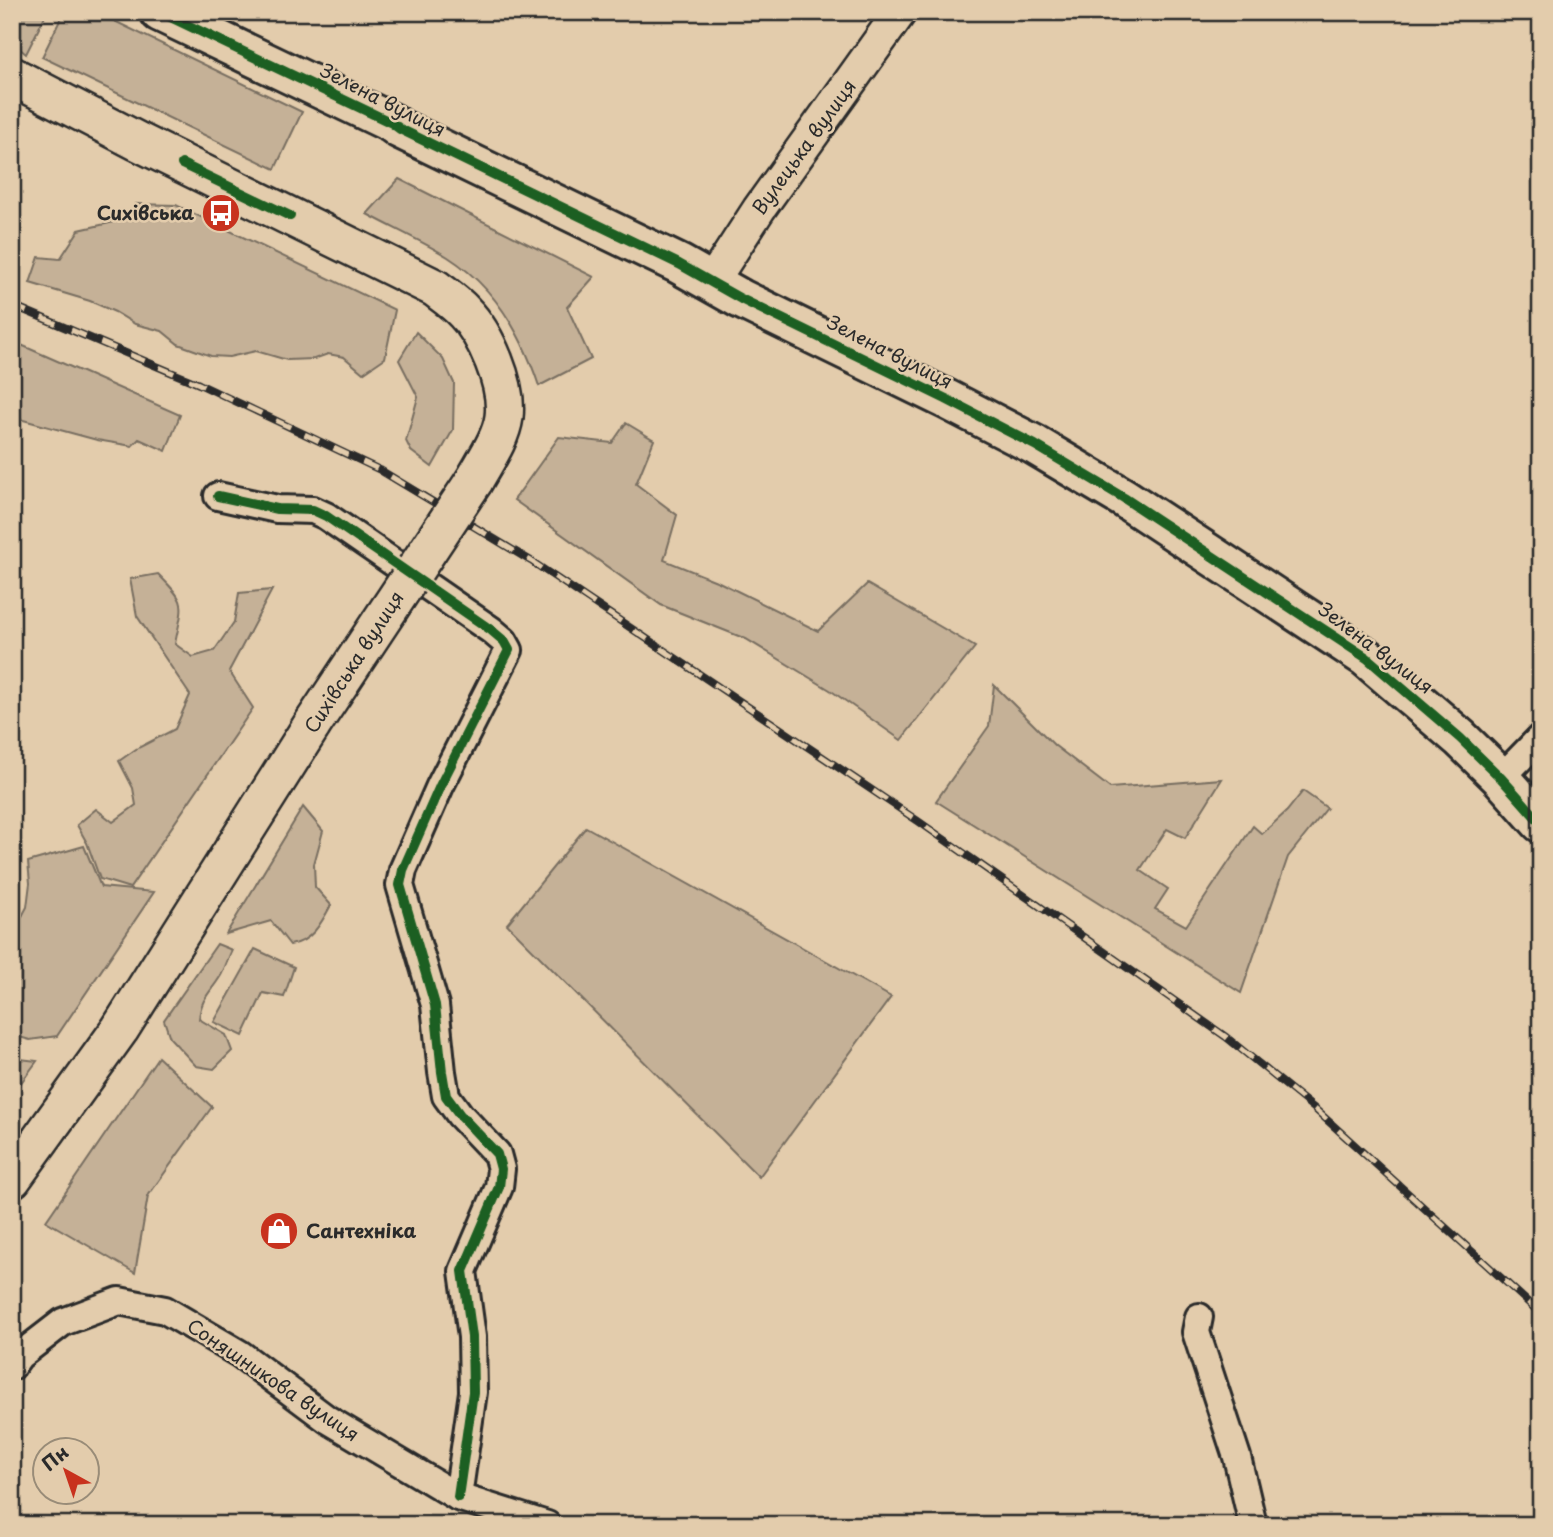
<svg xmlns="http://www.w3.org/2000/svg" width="1553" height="1537" font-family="'Playpen Sans',sans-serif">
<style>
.green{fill:#c5b197;stroke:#786e61;stroke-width:2}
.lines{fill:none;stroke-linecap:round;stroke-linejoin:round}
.minor-casing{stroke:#2b2b2b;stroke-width:32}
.tertiary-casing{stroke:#2b2b2b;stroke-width:37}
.secondary-casing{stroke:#2b2b2b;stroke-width:42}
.primary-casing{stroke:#2b2b2b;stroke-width:44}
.minor{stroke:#e3ccac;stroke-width:26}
.tertiary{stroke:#e3ccac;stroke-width:32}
.secondary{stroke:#e3ccac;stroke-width:37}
.primary{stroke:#e3ccac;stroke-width:38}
.rail-casing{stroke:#2b2b2b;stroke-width:8}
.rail{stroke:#e3ccac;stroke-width:5;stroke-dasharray:16;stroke-linecap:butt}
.secondary-bridge-casing{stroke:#2b2b2b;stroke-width:42;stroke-linecap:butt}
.secondary-bridge{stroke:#e3ccac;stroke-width:37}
.cycleway-casing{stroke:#e3ccac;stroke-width:15}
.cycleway{stroke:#1b5e20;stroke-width:10}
.labels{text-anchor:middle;stroke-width:5;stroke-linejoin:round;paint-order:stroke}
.street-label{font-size:19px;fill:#2b2b2b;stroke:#e3ccac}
.poi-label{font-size:19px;font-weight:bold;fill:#2b2b2b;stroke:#e3ccac;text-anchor:end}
</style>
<rect width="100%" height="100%" fill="#e3ccac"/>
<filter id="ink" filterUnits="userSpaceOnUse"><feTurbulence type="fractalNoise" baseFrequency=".0143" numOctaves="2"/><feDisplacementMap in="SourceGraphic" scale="14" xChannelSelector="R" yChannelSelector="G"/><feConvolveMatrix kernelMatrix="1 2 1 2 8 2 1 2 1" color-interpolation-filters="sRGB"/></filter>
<g filter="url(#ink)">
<g class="green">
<path d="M 13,12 L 47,12 L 26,54 C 10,42 10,32 13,12 Z"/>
<polygon points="64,12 96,12 302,112 275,169 42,57"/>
<path d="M 399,179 L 594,277 L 567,307 L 591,359 L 539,386 C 522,334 495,287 448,257 C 422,241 393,228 367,214 Z"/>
<polygon points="136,204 176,205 395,310 385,358 363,373 344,357 328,354 314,359 287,360 256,351 229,357 211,356 178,344 162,331 135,324 115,312 90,301 30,283 39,257 60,259 79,230 132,218"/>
<polygon points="416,332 443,359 454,383 453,430 432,467 411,451 406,441 418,397 399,360"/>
<polygon points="12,341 180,415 166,451 139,439 132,446 97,440 12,417"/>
<polygon points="626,423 654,440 636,484 677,515 664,560 719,582 818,631 867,584 975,647 901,740 830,690 746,639 661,605 514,500 559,437 612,443"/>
<path d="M 158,574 C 189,605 183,602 175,644 L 193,657 L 214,651 L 234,622 L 239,593 L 272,590 L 229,671 L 253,708 L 130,888 L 100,879 L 87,843 L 77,825 L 96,809 L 113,822 L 136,805 L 133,788 L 119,761 L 136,749 L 175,729 L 190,695 L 137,616 L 130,579 Z"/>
<polygon points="994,685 1054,745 1110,788 1222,779 1185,838 1167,829 1140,870 1168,889 1155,909 1186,926 1253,826 1262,834 1287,811 1303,791 1327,808 1288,857 1241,993 936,801 989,726"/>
<path d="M 303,807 L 323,831 L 314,864 L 315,887 L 331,905 C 321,924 311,942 290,945 L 271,921 L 226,934 Z"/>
<polygon points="586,827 891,997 759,1177 507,924"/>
<polygon points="84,846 101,887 154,892 57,1036 30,1040 12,1035 12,935 27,907 30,883 28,862"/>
<path d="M 217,944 L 232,950 C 228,958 225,969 220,977 C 210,993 201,998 199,1019 L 226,1035 L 232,1051 L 214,1069 L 196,1066 L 170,1038 L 164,1020 Z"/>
<polygon points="255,949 294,967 284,997 263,993 243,1036 214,1022"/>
<polygon points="158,1057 212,1107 148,1196 135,1273 46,1221"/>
<polygon points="12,1058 37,1061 12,1095"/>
</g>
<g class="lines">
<g class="minor-casing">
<g id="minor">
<polyline points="218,496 277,509 313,510 326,516 491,630 504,641 509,650 440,786 403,870 400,885 435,1005 442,1072 446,1096 460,1115 497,1154 501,1169 499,1187 463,1271 472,1337 473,1392 458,1497"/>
<polyline points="1501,778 1541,737"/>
<polyline points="1199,1317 1196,1332 1237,1457 1253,1525"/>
<polyline points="12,1366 19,1356 63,1322 119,1301 165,1310 240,1354 327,1419 458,1497 547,1525"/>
</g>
</g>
<g class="tertiary-casing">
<polyline id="tertiary" points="711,283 759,209 900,12"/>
</g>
<g class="secondary-casing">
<g id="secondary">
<path d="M 12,76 L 137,141 L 435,288 C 444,295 456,303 464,312 C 486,334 508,385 504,417 C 501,439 485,461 474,481"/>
<polyline points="12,1179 120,1029 312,725"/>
</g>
</g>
<g class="primary-casing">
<polyline id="primary" points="160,12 392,123 400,129 679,264 741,299 946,399 1035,445 1124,498 1367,658 1460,738 1501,778 1541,823"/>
</g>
<use href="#minor" class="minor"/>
<use href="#tertiary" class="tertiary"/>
<use href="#secondary" class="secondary"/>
<use href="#primary" class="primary"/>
<g class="rail-casing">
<polyline id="rail" points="12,305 199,384 380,470 531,561 918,821 1226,1037 1315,1109 1541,1314"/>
</g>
<use href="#rail" class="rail"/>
<g class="secondary-bridge-casing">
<polyline id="secondary-bridge" points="312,725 474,481"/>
</g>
<use href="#secondary-bridge" class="secondary-bridge"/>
<g class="cycleway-casing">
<g id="cycleway">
<polyline points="160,12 392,123 400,129 679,264 741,299 946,399 1035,445 1124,498 1367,658 1460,738 1501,778 1541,823"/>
<polyline points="182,164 290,216"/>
<polyline points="218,496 277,509 313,510 326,516 491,630 504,641 509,650 440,786 403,870 400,885 435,1005 442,1072 446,1096 460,1115 497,1154 501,1169 499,1187 463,1271 472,1337 473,1392 458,1497"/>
</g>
</g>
<use href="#cycleway" class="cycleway"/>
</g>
</g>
<defs>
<g id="bus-disc" transform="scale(2.0125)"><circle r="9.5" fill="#c8321e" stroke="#e3ccac"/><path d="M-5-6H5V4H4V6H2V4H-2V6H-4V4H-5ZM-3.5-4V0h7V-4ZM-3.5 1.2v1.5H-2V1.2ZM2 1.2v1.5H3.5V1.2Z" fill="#fff"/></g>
<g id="shop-disc" transform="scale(2.0125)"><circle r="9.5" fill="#c8321e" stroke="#e3ccac"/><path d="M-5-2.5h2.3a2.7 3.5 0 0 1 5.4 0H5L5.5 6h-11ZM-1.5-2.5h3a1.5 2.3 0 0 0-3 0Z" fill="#fff"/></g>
</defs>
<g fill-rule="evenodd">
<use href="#bus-disc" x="221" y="213"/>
<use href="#shop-disc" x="279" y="1231"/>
</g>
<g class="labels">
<g class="street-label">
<text transform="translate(383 100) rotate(27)" y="7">Зелена вулиця</text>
<text transform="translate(804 147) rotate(-54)" y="7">Вулецька вулиця</text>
<text transform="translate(890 352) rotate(27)" y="7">Зелена вулиця</text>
<text transform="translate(1376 648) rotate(37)" y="7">Зелена вулиця</text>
<text transform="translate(354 662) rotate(-57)" y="7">Сихівська вулиця</text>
<text transform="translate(273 1380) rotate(34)" y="7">Соняшникова вулиця</text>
</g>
<g class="poi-label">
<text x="194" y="220">Сихівська</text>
<text x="306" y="1238" text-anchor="start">Сантехніка</text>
</g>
</g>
<rect width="1553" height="1537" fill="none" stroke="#e3ccac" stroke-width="42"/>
<rect x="21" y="21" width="1511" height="1495" fill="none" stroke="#2b2b2b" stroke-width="2.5" filter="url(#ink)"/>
<g transform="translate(66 1471) rotate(320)"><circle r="33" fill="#e3ccac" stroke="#998c78" stroke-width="2"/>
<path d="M0-5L12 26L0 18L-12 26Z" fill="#c8321e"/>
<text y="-10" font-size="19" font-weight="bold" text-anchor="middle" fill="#2b2b2b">Пн</text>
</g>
</svg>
